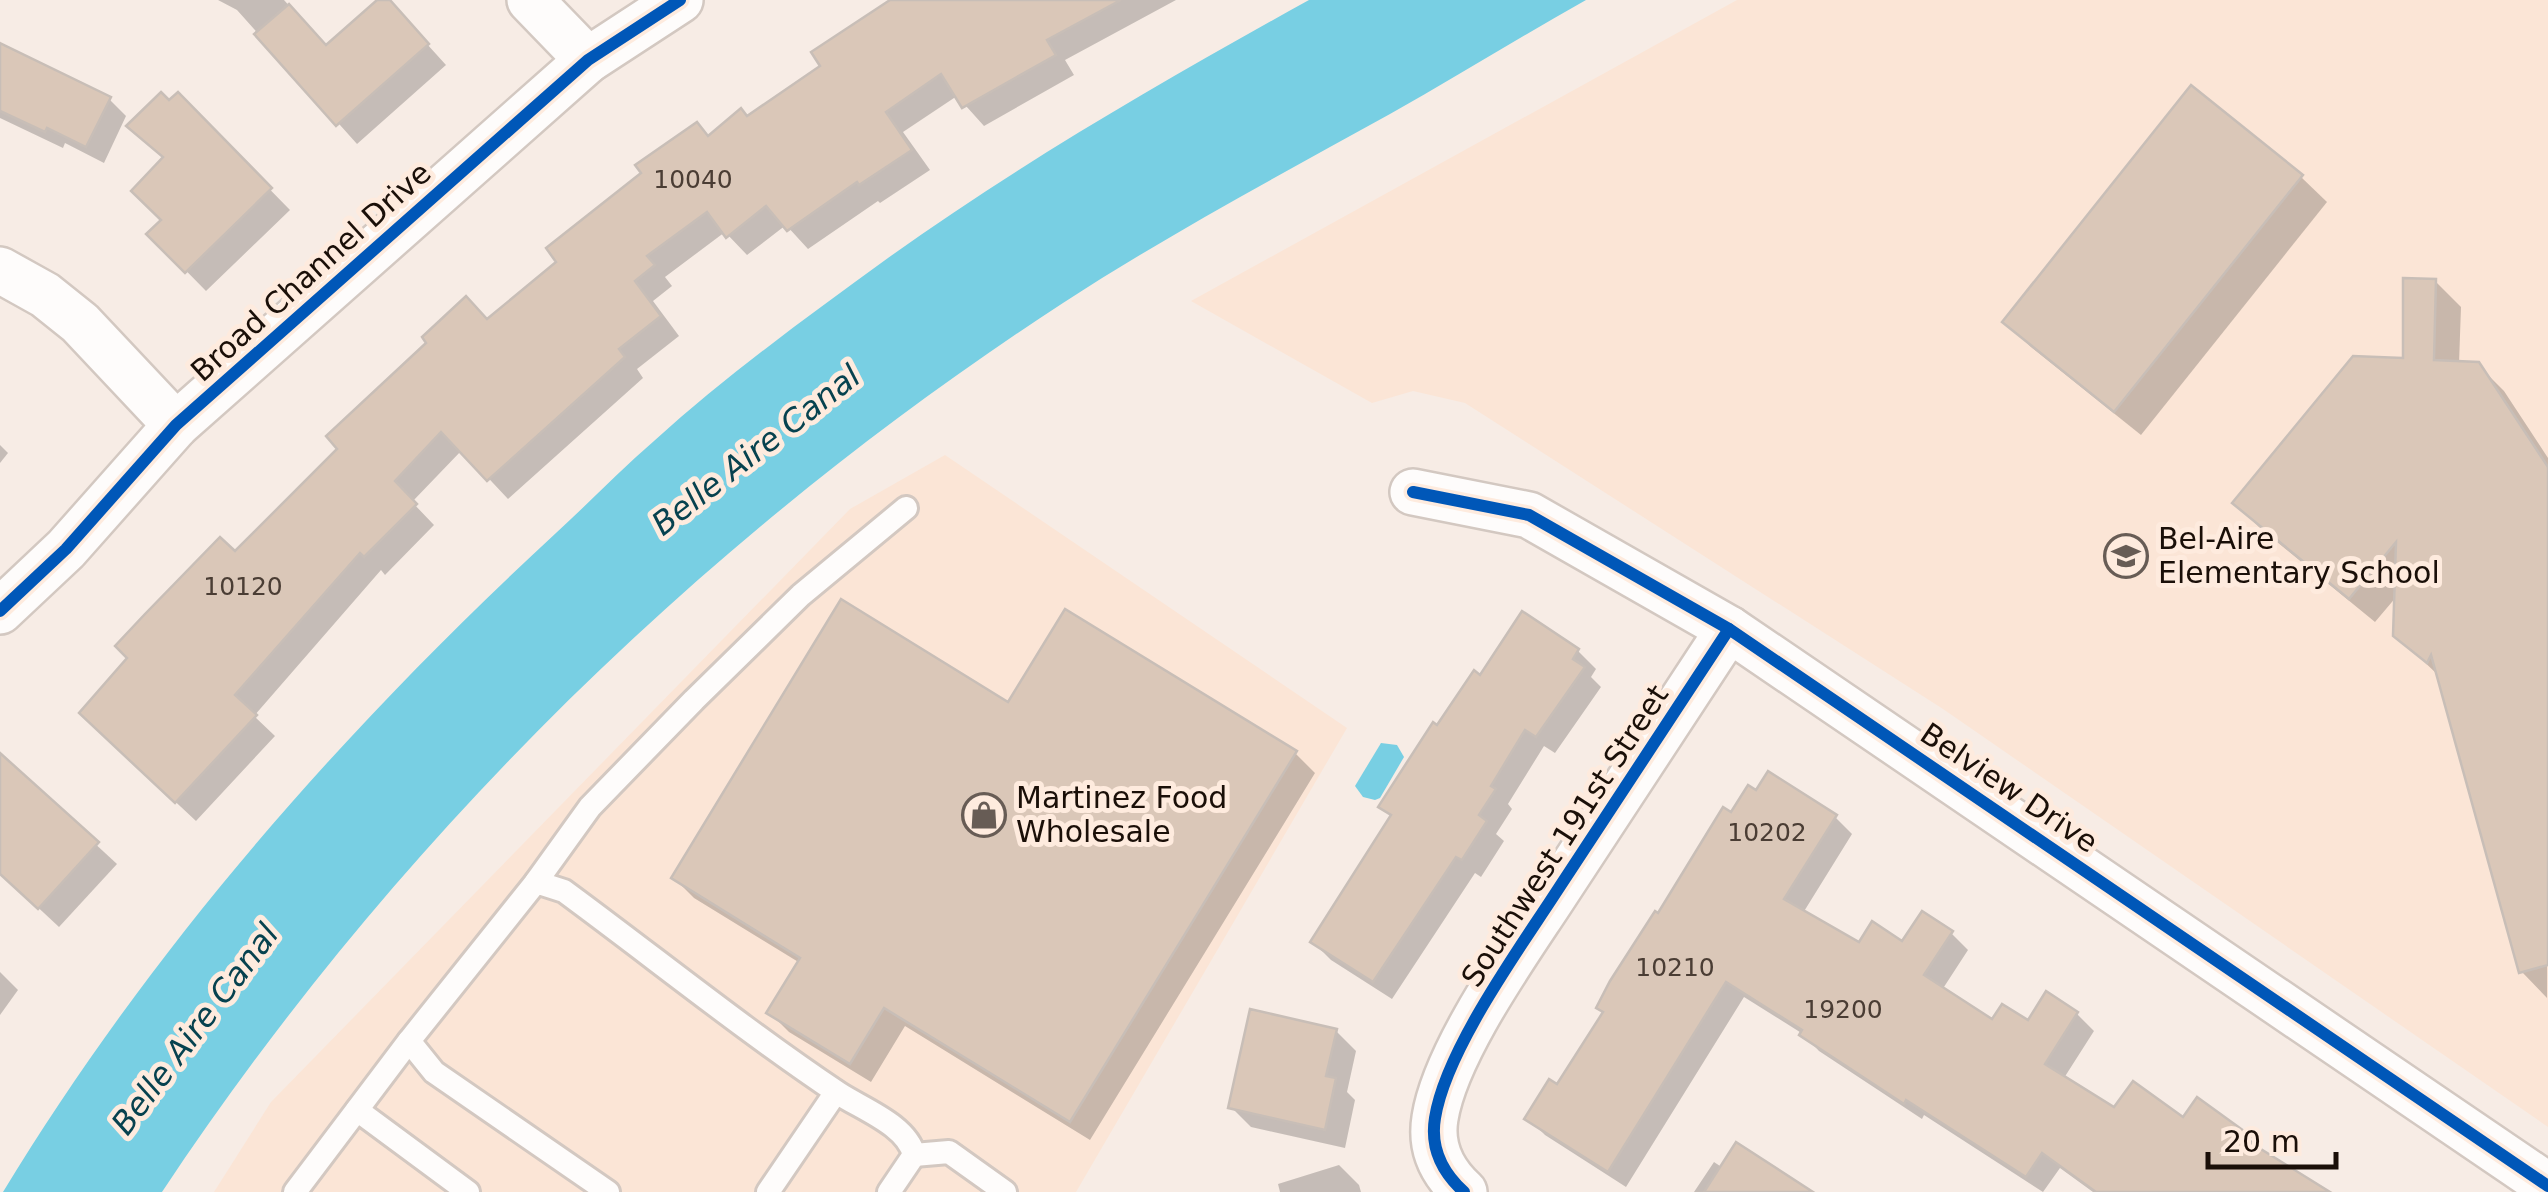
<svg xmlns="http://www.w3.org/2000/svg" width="2548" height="1192" font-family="'DejaVu Sans',sans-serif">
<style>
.built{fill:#fbe5d6}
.water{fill:#78cfe3}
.shadow{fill:#0003}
.building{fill:#dac7b8;stroke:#c8beb7;stroke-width:2.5}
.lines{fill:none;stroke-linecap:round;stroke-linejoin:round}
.service-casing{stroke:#d3c8c1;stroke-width:28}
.minor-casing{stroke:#d3c8c1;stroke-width:50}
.service{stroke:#fefcfb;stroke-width:22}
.minor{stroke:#fefcfb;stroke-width:45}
.cycleway-casing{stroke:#feebde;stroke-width:19}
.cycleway{stroke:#0057b8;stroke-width:12}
.labels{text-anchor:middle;stroke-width:10;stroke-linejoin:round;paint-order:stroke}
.number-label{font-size:25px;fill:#4a3d34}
.street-label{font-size:30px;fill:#1a0f08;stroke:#feebde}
.poi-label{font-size:30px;fill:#1a0f08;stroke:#feebde;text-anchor:start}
.water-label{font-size:32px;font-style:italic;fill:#07424f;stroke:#feebde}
</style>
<rect width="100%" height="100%" fill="#f7ece5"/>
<g class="built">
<polygon points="1737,0 2548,0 2548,1127 1943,709 1465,403 1413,391 1372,403 1191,301"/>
<polygon points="945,455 1347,728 1076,1192 214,1192 271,1102 850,509"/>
</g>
<g class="water">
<path d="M 1309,0 L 1586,0 C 1520,37 1456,77 1390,114 C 1280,175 1169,234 1063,303 C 708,534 396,839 162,1192 L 3,1192 C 153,945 344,729 556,533 C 589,503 620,470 654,441 C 727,375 808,316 888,258 C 1022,162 1165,80 1309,0 Z"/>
<polygon points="1381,743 1397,745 1404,757 1380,798 1375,800 1363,797 1355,786"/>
</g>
<g class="shadow">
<polygon points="218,0 284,0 327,48 381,0 387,0 446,65 357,144 237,10"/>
<polygon points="894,0 1176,0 1065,60 1074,75 984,126 957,96 903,132 930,170 880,203 878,201 808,249 786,225 747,255 725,232 665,277 672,286 653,301 679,336 637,369 643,378 508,499 462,450 412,502 434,525 385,575 381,570 254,716 275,736 196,821 102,733 235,554 488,322 709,138 748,119 823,67"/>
<polygon points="0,46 109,99 126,116 104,163 65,143 63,148 0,118"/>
<polygon points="178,96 290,210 206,291 150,234 164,220 165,159 130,126"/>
<polygon points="2301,177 2327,202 2141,435 2031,347 2005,322"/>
<polygon points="2435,281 2461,307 2459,364 2478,365 2504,391 2548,458 2547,998 2522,972 2438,675 2396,635 2397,596 2375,622 2260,528 2235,503 2405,361"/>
<polygon points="0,445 8,453 0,463"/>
<polygon points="1578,651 1596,669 1591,677 1601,687 1555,753 1544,746 1508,804 1512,809 1496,834 1504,841 1481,877 1475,873 1392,999 1331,960 1313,942 1393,817 1382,806 1438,729 1481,678"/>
<polygon points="1009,706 1295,753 1315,773 1090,1140 905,1026 871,1082 789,1032 769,1012 800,963 694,898 674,878"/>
<polygon points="0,756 117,864 59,927 0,872"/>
<polygon points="1732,816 1835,817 1852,834 1803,913 1860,946 1903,945 1951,933 1968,950 1942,990 1993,1023 2028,1024 2077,1014 2094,1031 2064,1078 2115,1111 2183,1121 2249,1138 2267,1155 2326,1192 2093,1192 2060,1168 2043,1192 1924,1115 1922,1119 1819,1051 1803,1034 1744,997 1626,1187 1545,1135 1528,1118 1557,1087 1605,1014 1659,916"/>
<polygon points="0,972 18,990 0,1015"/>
<polygon points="1336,1031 1356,1051 1347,1092 1355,1100 1345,1148 1251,1127 1231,1107"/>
<polygon points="1714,1162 1723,1168 1809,1192 1694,1192"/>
<polygon points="1339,1165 1359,1185 1361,1192 1280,1192 1278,1184"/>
</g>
<g class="building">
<polygon points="377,0 390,0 429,44 336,126 254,34 289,4 326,45"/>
<polygon points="890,0 1121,0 1047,40 1056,55 962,108 941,74 886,112 912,150 859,185 857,182 787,231 766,206 726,238 707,212 647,256 655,265 635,281 661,316 619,349 625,357 487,481 441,432 395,481 417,504 364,557 360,553 235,695 257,715 175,803 79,713 127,658 115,646 145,614 220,537 235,551 337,449 326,436 426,343 422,337 466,296 487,319 556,262 546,248 641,173 635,165 697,122 708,136 741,108 747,116 820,66 811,52"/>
<polygon points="0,43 111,97 86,147 47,128 45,132 0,111"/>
<polygon points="2191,85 2303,175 2114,412 2002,322"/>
<polygon points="161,92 169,100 178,92 272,188 185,273 146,234 161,220 131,191 163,157 126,126"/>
<polygon points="2403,278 2436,279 2434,360 2479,362 2548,467 2548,965 2519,973 2431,655 2427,663 2393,636 2396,542 2349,599 2232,503 2353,356 2403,358"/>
<polygon points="841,599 1008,702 1065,609 1297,751 1070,1122 884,1008 850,1064 766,1013 800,958 671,878"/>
<polygon points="1522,611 1579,649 1573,659 1585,667 1536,737 1525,730 1491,786 1496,789 1479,815 1487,821 1462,860 1456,857 1373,982 1310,942 1391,815 1378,807 1433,722 1437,725 1474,670 1480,675"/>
<polygon points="0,753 99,842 38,909 0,874"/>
<polygon points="1768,771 1837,815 1784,899 1859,942 1872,921 1902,941 1922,911 1953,931 1924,975 1992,1019 2002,1004 2028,1020 2046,991 2078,1012 2045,1064 2114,1107 2133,1081 2183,1117 2197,1097 2251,1136 2248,1141 2330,1192 2096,1192 2042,1153 2026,1177 1906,1100 1904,1104 1799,1035 1802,1030 1726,982 1608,1172 1524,1119 1549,1079 1557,1084 1603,1012 1596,1008 1610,981 1655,911 1658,913 1723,807 1731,812 1748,785 1756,790"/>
<polygon points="1250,1009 1337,1029 1326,1076 1336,1078 1325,1130 1228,1108"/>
<polygon points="1736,1142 1813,1192 1704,1192"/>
</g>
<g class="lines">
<g class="service-casing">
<g id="service">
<polyline points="536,882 590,807 694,700 801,595 906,508"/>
<polyline points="357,1110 468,1192"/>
<polyline points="914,1155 949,1152 1005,1192"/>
<polyline points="295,1192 409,1041"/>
<path d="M 608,1192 L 434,1072 L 409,1041 L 536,882 L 564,891 C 655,958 744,1030 838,1093 C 862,1109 907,1125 914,1155 L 889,1192"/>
<polyline points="768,1192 836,1092"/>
</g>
</g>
<g class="minor-casing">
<g id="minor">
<polyline points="530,0 588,60"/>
<polyline points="0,270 45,295 80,323 176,425"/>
<polyline points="1413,492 1529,515 1729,629 2548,1186"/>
<polyline points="0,611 66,549 176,425 588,60 680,0"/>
<path d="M 1464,1192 C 1442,1172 1430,1148 1435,1118 C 1445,1054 1512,959 1549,903 C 1609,812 1669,721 1729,629"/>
</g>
</g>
<use href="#service" class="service"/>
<use href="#minor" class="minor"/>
<g class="cycleway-casing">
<g id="cycleway">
<polyline points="1413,492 1529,515 1729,629 2548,1186"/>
<polyline points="0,611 66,549 176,425 588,60 680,0"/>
<path d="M 1464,1192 C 1442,1172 1430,1148 1435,1118 C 1445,1054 1512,959 1549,903 C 1609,812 1669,721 1729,629"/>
</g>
</g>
<use href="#cycleway" class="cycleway"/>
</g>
<defs>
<g id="school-ring" transform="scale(2.25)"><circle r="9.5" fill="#feebde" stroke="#675c55" stroke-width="1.5"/><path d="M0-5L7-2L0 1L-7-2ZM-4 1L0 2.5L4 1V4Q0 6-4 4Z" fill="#675c55"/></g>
<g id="shop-ring" transform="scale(2.25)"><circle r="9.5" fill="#feebde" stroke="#675c55" stroke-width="1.5"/><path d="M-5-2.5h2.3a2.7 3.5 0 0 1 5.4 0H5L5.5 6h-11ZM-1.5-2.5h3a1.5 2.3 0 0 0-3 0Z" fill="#675c55"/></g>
</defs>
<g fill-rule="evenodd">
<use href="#school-ring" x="2126" y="556"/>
<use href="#shop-ring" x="984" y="815"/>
</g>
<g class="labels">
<g class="number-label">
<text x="693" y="188">10040</text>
<text x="243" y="595">10120</text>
<text x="1767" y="841">10202</text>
<text x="1675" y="976">10210</text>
<text x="1843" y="1018">19200</text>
</g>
<g class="street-label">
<text transform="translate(311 272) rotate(-42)" y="10">Broad Channel Drive</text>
<text transform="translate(2009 788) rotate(34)" y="10">Belview Drive</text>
<text transform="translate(1565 836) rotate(-57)" y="10">Southwest 191st Street</text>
</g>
<g class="poi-label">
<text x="2158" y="549">Bel-Aire<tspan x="2158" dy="34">Elementary School</tspan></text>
<text x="1016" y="808">Martinez Food<tspan x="1016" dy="34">Wholesale</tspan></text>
</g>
<g class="water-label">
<text transform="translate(756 450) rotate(-38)" y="11">Belle Aire Canal</text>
<text transform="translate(195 1029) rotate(-53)" y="11">Belle Aire Canal</text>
</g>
</g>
<path d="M2208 1152v15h128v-15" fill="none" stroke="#1a0f08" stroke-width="5"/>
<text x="2223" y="1152" font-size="30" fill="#1a0f08" stroke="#feebde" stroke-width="8" paint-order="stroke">20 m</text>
</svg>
